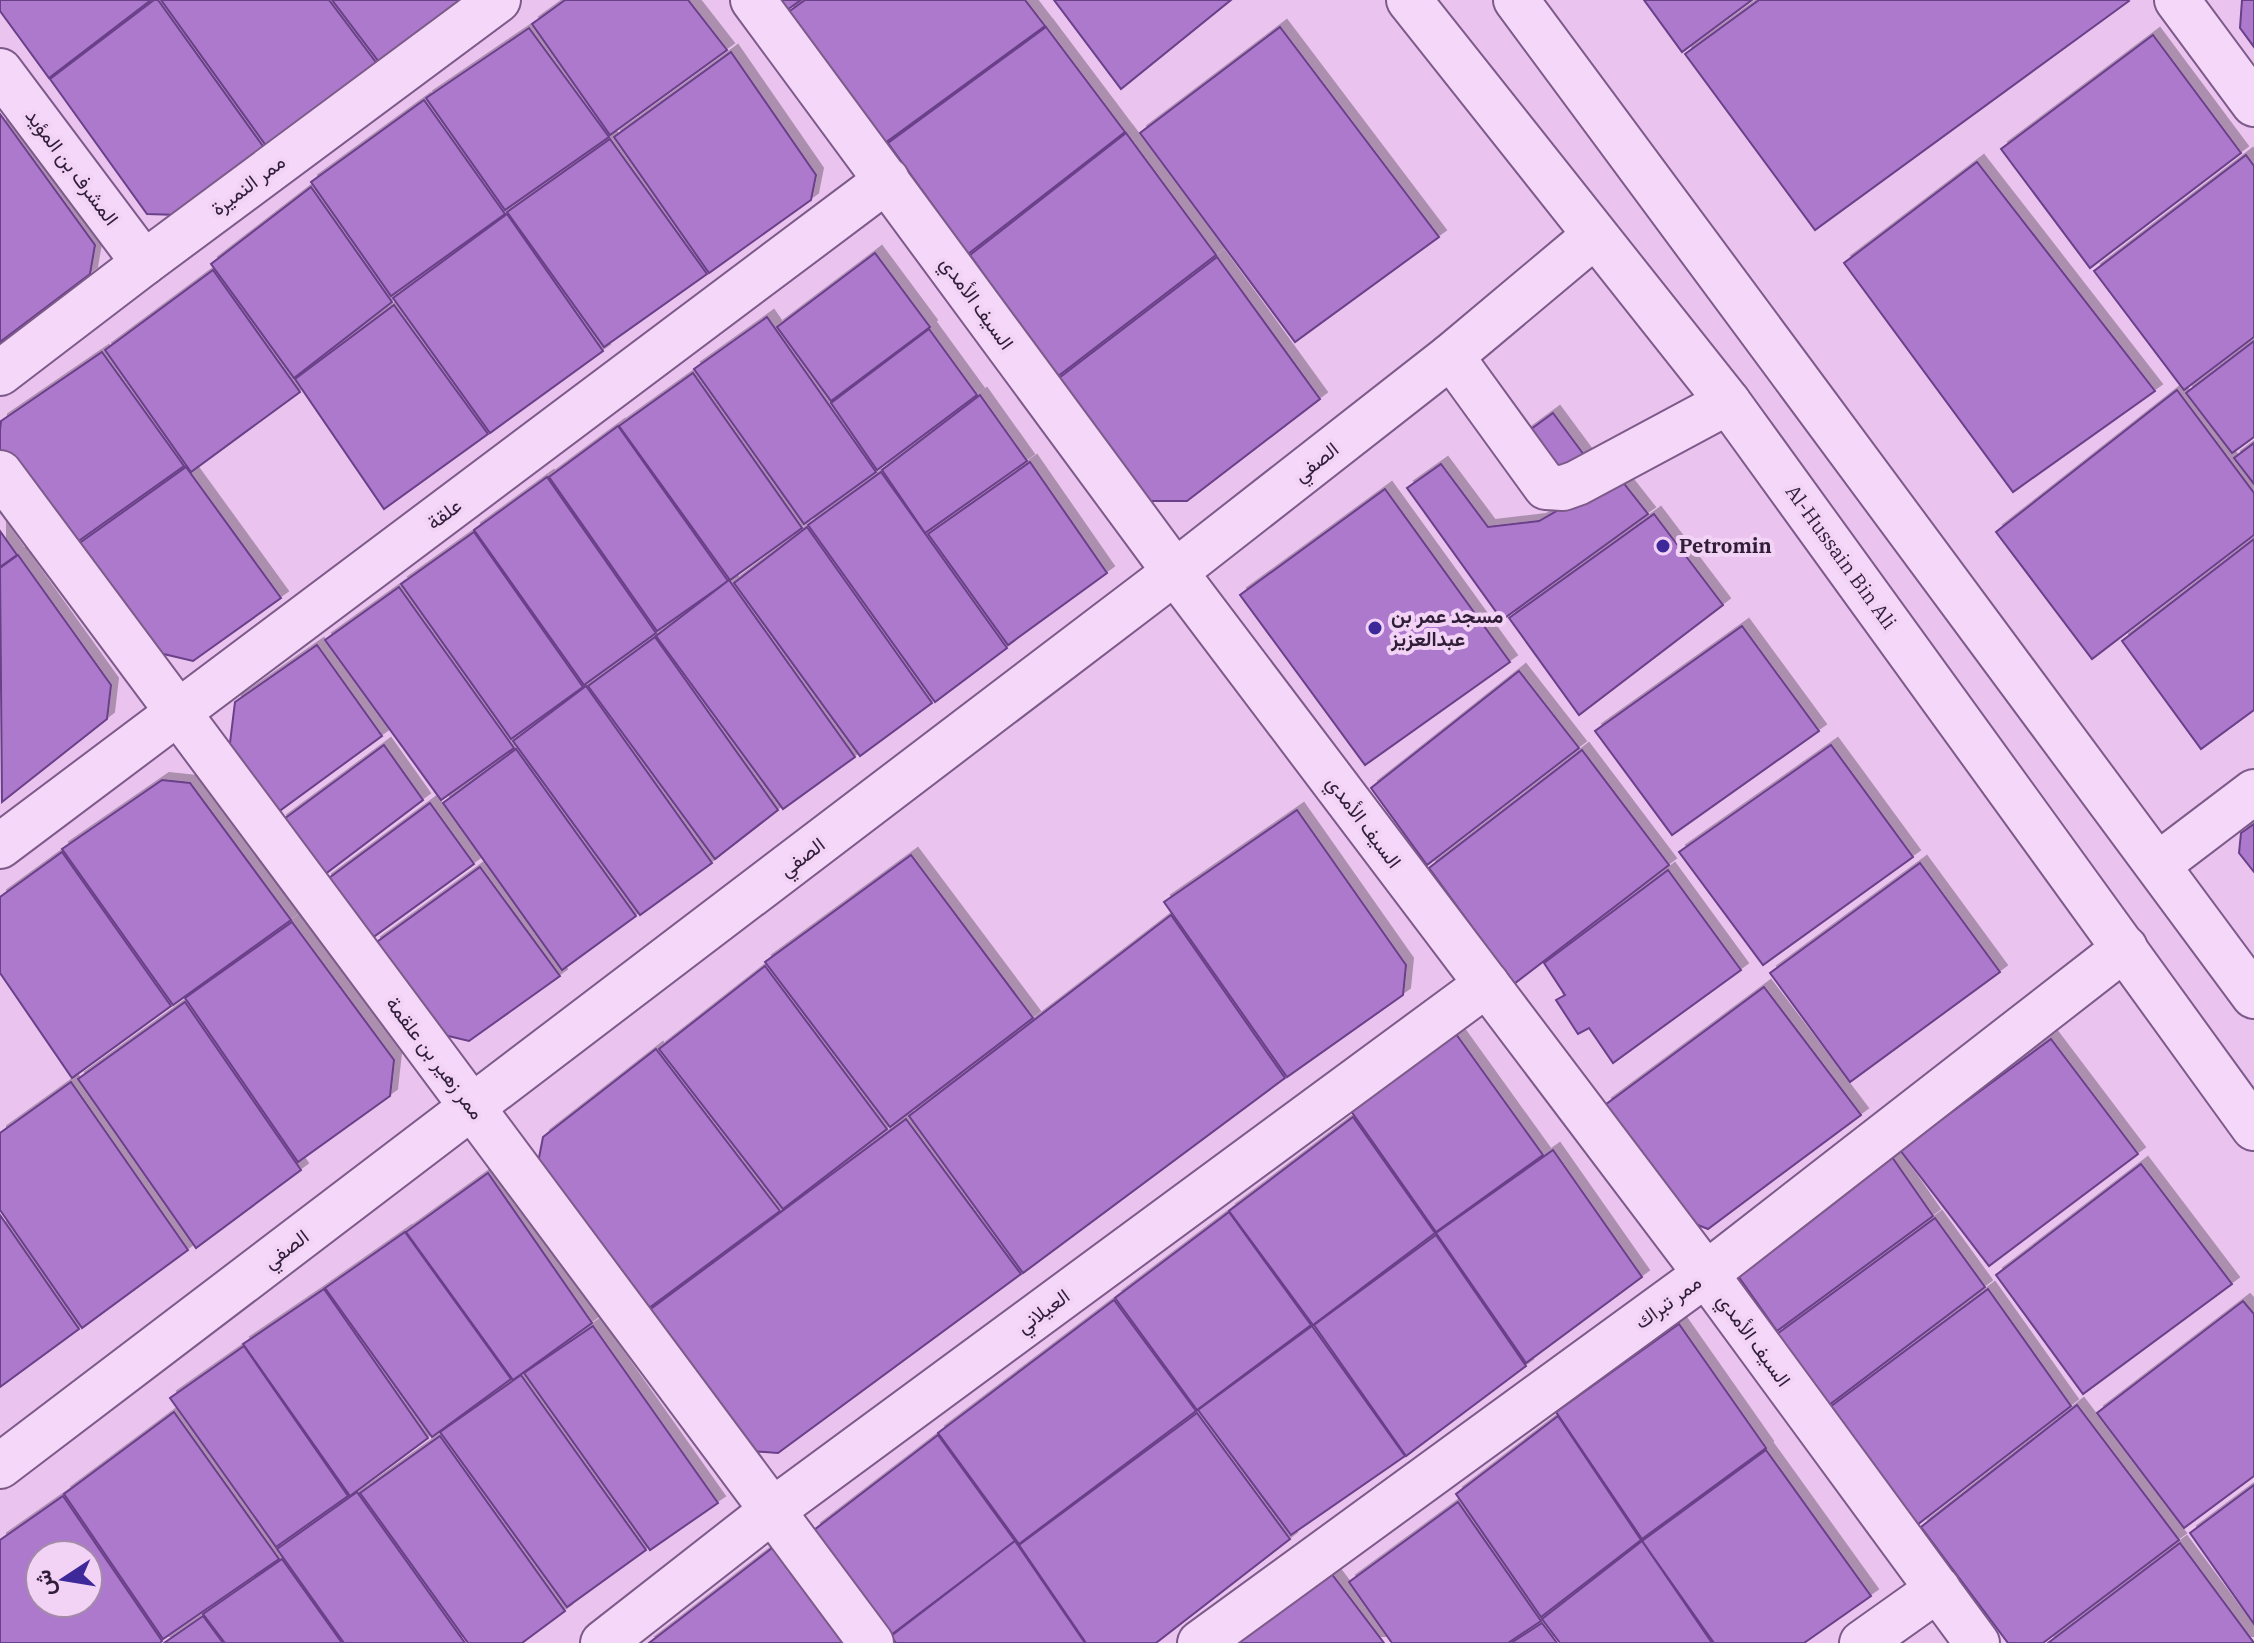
<svg xmlns="http://www.w3.org/2000/svg" width="2254" height="1643" font-family="'IBM Plex Serif',Vazirmatn,serif">
<style>
.building{fill:#ac79cd;stroke:#6a3f89;stroke-width:2;fill-rule:evenodd;filter:url(#shadow)}
.lines{fill:none;stroke-linecap:round;stroke-linejoin:round}
.minor-casing{stroke:#7c5a89;stroke-width:48}
.minor{stroke:#f5d7f9;stroke-width:44}
.poi-dot{fill:#3d2999;stroke:#f2d3f6;stroke-width:3}
.labels{text-anchor:middle;stroke-width:8;stroke-linejoin:round;paint-order:stroke}
.street-label{font-size:20px;fill:#301e39;stroke:#f2d3f6}
.poi-label{font-size:20px;font-weight:bold;fill:#301e39;stroke:#f2d3f6;text-anchor:start}
</style>
<defs>
<filter id="shadow"><feDropShadow dx="7" dy="-7" stdDeviation="0" flood-color="#0004"/></filter>
</defs>
<rect width="100%" height="100%" fill="#eac3ef"/>
<g class="building">
<polygon points="0,0 151,0 49,78 0,11"/>
<polygon points="154,0 158,0 265,149 178,215 147,214 50,79"/>
<polygon points="161,0 329,0 378,65 267,147"/>
<polygon points="332,0 464,0 379,62"/>
<polygon points="565,0 688,0 727,50 610,135 532,24"/>
<polygon points="779,0 801,0 787,10"/>
<polygon points="805,0 1025,0 1045,26 885,143 787,13"/>
<polygon points="1054,0 1231,0 1121,89"/>
<polygon points="1644,0 1752,0 1682,52"/>
<polygon points="1759,0 2128,0 2129,1 1815,230 1685,54"/>
<polygon points="2242,0 2254,0 2254,47 2240,28"/>
<polygon points="1046,27 1125,132 968,254 888,143"/>
<polygon points="1280,27 1439,237 1295,342 1140,133"/>
<polygon points="529,28 609,137 505,210 426,98"/>
<polygon points="2153,35 2241,153 2090,268 2001,149"/>
<polygon points="731,52 816,175 811,200 709,273 614,137"/>
<polygon points="424,100 505,214 391,296 311,182"/>
<polygon points="0,114 95,245 90,274 0,342"/>
<polygon points="1126,133 1216,255 1057,377 970,255"/>
<polygon points="610,139 707,274 604,347 507,212"/>
<polygon points="2246,155 2254,166 2254,337 2184,390 2094,271"/>
<polygon points="1977,162 2155,391 2013,492 1844,263"/>
<polygon points="311,187 392,302 294,378 211,264"/>
<polygon points="507,214 603,351 490,433 393,298"/>
<polygon points="875,253 930,327 831,401 777,327"/>
<polygon points="1217,257 1320,399 1187,501 1150,501 1059,378"/>
<polygon points="213,270 300,392 191,472 105,350"/>
<polygon points="394,305 488,434 384,509 295,379"/>
<polygon points="767,317 876,472 804,524 694,369"/>
<polygon points="929,329 977,395 877,470 831,403"/>
<polygon points="2254,341 2254,437 2232,453 2186,393"/>
<polygon points="102,352 184,466 73,545 0,450 0,430 1,421"/>
<polygon points="693,373 802,528 730,580 619,426"/>
<polygon points="2177,390 2254,493 2254,535 2092,659 1996,532"/>
<polygon points="980,395 1027,461 925,533 882,470"/>
<polygon points="1553,413 1587,459 1556,481 1523,435"/>
<polygon points="618,426 728,581 657,631 549,477"/>
<polygon points="2254,443 2254,484 2234,458"/>
<polygon points="1030,462 1107,573 1008,645 928,534"/>
<polygon points="1441,464 1488,527 1539,521 1618,476 1648,514 1502,620 1407,488"/>
<polygon points="186,467 281,598 193,661 151,651 74,547"/>
<polygon points="881,472 1007,648 935,702 808,525"/>
<polygon points="547,477 656,633 584,685 474,530"/>
<polygon points="1385,489 1510,662 1365,765 1240,595"/>
<polygon points="1654,514 1723,605 1579,715 1509,618"/>
<polygon points="807,527 932,703 860,756 734,583"/>
<polygon points="0,531 17,555 0,567"/>
<polygon points="474,532 583,687 511,739 401,584"/>
<polygon points="2254,539 2254,710 2201,749 2122,641"/>
<polygon points="18,555 111,685 107,719 2,802 0,568"/>
<polygon points="729,580 855,757 783,809 656,636"/>
<polygon points="399,587 514,748 441,800 325,640"/>
<polygon points="1742,626 1819,731 1672,835 1595,731"/>
<polygon points="655,637 778,810 715,859 588,686"/>
<polygon points="317,645 382,736 274,815 229,751 235,702"/>
<polygon points="1519,671 1579,748 1427,865 1371,788"/>
<polygon points="586,686 712,863 640,915 513,741"/>
<polygon points="384,745 423,800 320,878 280,822"/>
<polygon points="1831,745 1913,857 1763,965 1679,852"/>
<polygon points="516,749 636,916 562,970 443,803"/>
<polygon points="1582,750 1669,865 1514,984 1429,868"/>
<polygon points="162,780 190,783 291,920 173,1005 62,849"/>
<polygon points="430,803 474,864 368,941 325,881"/>
<polygon points="1297,810 1406,965 1403,995 1287,1077 1164,902"/>
<polygon points="2254,824 2254,872 2239,853 2241,833"/>
<polygon points="62,852 171,1006 72,1078 0,973 0,897"/>
<polygon points="911,855 1033,1018 890,1127 765,962"/>
<polygon points="1920,863 2000,972 1850,1082 1770,973"/>
<polygon points="480,867 560,976 469,1041 440,1034 374,944"/>
<polygon points="1668,870 1741,970 1613,1063 1589,1028 1578,1034 1556,1000 1565,995 1544,963"/>
<polygon points="1171,915 1285,1078 1023,1273 909,1116"/>
<polygon points="292,922 394,1060 390,1096 298,1162 185,998"/>
<polygon points="765,966 887,1129 783,1209 659,1049"/>
<polygon points="1764,987 1861,1115 1708,1229 1690,1222 1605,1105"/>
<polygon points="185,1002 301,1170 196,1248 78,1079"/>
<polygon points="1456,1034 1543,1155 1436,1232 1351,1111"/>
<polygon points="2051,1039 2138,1154 1989,1266 1900,1150"/>
<polygon points="656,1049 780,1211 645,1311 537,1168 543,1137"/>
<polygon points="71,1082 188,1250 82,1328 0,1210 0,1133"/>
<polygon points="1353,1117 1435,1233 1313,1325 1229,1211"/>
<polygon points="906,1119 1021,1274 778,1453 749,1451 648,1311"/>
<polygon points="1553,1150 1642,1277 1526,1363 1436,1233"/>
<polygon points="1892,1157 1933,1216 1777,1331 1736,1273"/>
<polygon points="2141,1164 2232,1284 2083,1394 1996,1275"/>
<polygon points="488,1173 592,1323 513,1380 406,1232"/>
<polygon points="1229,1212 1311,1325 1197,1410 1115,1298"/>
<polygon points="0,1215 79,1329 0,1387"/>
<polygon points="1935,1218 1985,1287 1829,1405 1777,1334"/>
<polygon points="405,1232 511,1379 432,1437 325,1288"/>
<polygon points="1436,1235 1526,1366 1406,1456 1314,1325"/>
<polygon points="324,1289 428,1438 350,1496 243,1344"/>
<polygon points="1988,1289 2071,1406 1917,1525 1830,1407"/>
<polygon points="1114,1300 1196,1411 1019,1544 938,1433"/>
<polygon points="2243,1301 2254,1314 2254,1476 2184,1528 2097,1413"/>
<polygon points="1679,1324 1766,1448 1642,1539 1556,1412"/>
<polygon points="593,1326 718,1503 650,1550 524,1373"/>
<polygon points="1312,1326 1405,1456 1291,1535 1198,1410"/>
<polygon points="244,1346 348,1496 276,1547 170,1398"/>
<polygon points="521,1375 646,1550 567,1607 440,1432"/>
<polygon points="2077,1405 2179,1540 2043,1643 2008,1643 1921,1527"/>
<polygon points="174,1412 279,1559 163,1639 64,1494"/>
<polygon points="1197,1413 1290,1539 1156,1643 1086,1643 1019,1545"/>
<polygon points="1558,1416 1641,1540 1541,1617 1456,1494"/>
<polygon points="938,1435 1015,1541 891,1635 814,1530"/>
<polygon points="440,1436 565,1611 522,1643 468,1643 360,1493"/>
<polygon points="1766,1450 1871,1596 1804,1643 1714,1643 1642,1541"/>
<polygon points="2254,1485 2254,1624 2190,1533"/>
<polygon points="357,1492 465,1643 344,1643 277,1549"/>
<path d="M 63,1496 L 162,1641 L 160,1643 L 0,1643 L 0,1540 ZM 40,1555 L 88,1555 L 88,1603 L 40,1603 Z"/>
<polygon points="1458,1502 1541,1621 1508,1643 1392,1643 1349,1582"/>
<polygon points="1015,1541 1085,1643 896,1643 891,1636"/>
<polygon points="1642,1541 1712,1643 1560,1643 1542,1619"/>
<polygon points="2180,1543 2254,1643 2048,1643"/>
<polygon points="776,1545 846,1643 649,1643"/>
<polygon points="282,1559 342,1643 225,1643 203,1614"/>
<polygon points="1331,1573 1384,1643 1237,1643"/>
<polygon points="203,1616 223,1643 164,1643"/>
<polygon points="1542,1623 1557,1643 1511,1643"/>
</g>
<g class="lines">
<g class="minor-casing">
<g id="minor">
<polyline points="753,0 1175,572 1706,1274 1977,1643"/>
<polyline points="1409,0 1728,402 2254,1128"/>
<polyline points="1516,0 2254,996"/>
<polyline points="2177,0 2254,104"/>
<polyline points="0,71 144,263"/>
<polyline points="1451,356 1546,487 1563,488 1577,483 1728,402"/>
<polyline points="0,373 144,263 498,0"/>
<polyline points="0,473 871,1643"/>
<polyline points="0,846 887,180"/>
<polyline points="2159,864 2254,792"/>
<polyline points="0,1466 1175,572 1451,356 1594,236"/>
<polyline points="603,1643 773,1510 1487,984"/>
<polyline points="1200,1643 1706,1274 2125,948"/>
<polyline points="1862,1643 1938,1589"/>
</g>
</g>
<use href="#minor" class="minor"/>
</g>
<g class="poi-dot">
<circle cx="1663" cy="546" r="8"/>
<circle cx="1375" cy="628" r="8"/>
</g>
<g class="labels">
<g class="street-label">
<text transform="translate(72 167) rotate(53)" y="7">المشرف بن المؤيد</text>
<text transform="translate(248 185) rotate(-37)" y="7">ممر النميرة</text>
<text transform="translate(977 303) rotate(54)" y="7">السيف الأمدي</text>
<text transform="translate(1316 462) rotate(-38)" y="7">الصفي</text>
<text transform="translate(444 514) rotate(-37)" y="7">علقة</text>
<text transform="translate(1841 557) rotate(54)" y="7">Al-Hussain Bin Ali</text>
<text transform="translate(1364 822) rotate(53)" y="7">السيف الأمدي</text>
<text transform="translate(802 857) rotate(-37)" y="7">الصفي</text>
<text transform="translate(435 1058) rotate(53)" y="7">ممر زهير بن علقمة</text>
<text transform="translate(286 1249) rotate(-37)" y="7">الصفي</text>
<text transform="translate(1668 1302) rotate(-36)" y="7">ممر تبراك</text>
<text transform="translate(1043 1311) rotate(-36)" y="7">العيلاني</text>
<text transform="translate(1754 1340) rotate(54)" y="7">السيف الأمدي</text>
</g>
<g class="poi-label">
<text x="1679" y="553">Petromin</text>
<text x="1391" y="623">مسجد عمر بن<tspan x="1391" dy="23">عبدالعزيز</tspan></text>
</g>
</g>
<g transform="translate(64 1579) rotate(258)"><circle r="38" fill="#f2d3f6" stroke="#a48baa" stroke-width="2"/>
<path d="M0-6L14 30L0 20L-14 30Z" fill="#3d2999"/>
<text y="-12" font-size="22" font-weight="bold" text-anchor="middle" fill="#301e39">ش</text>
</g>
</svg>
